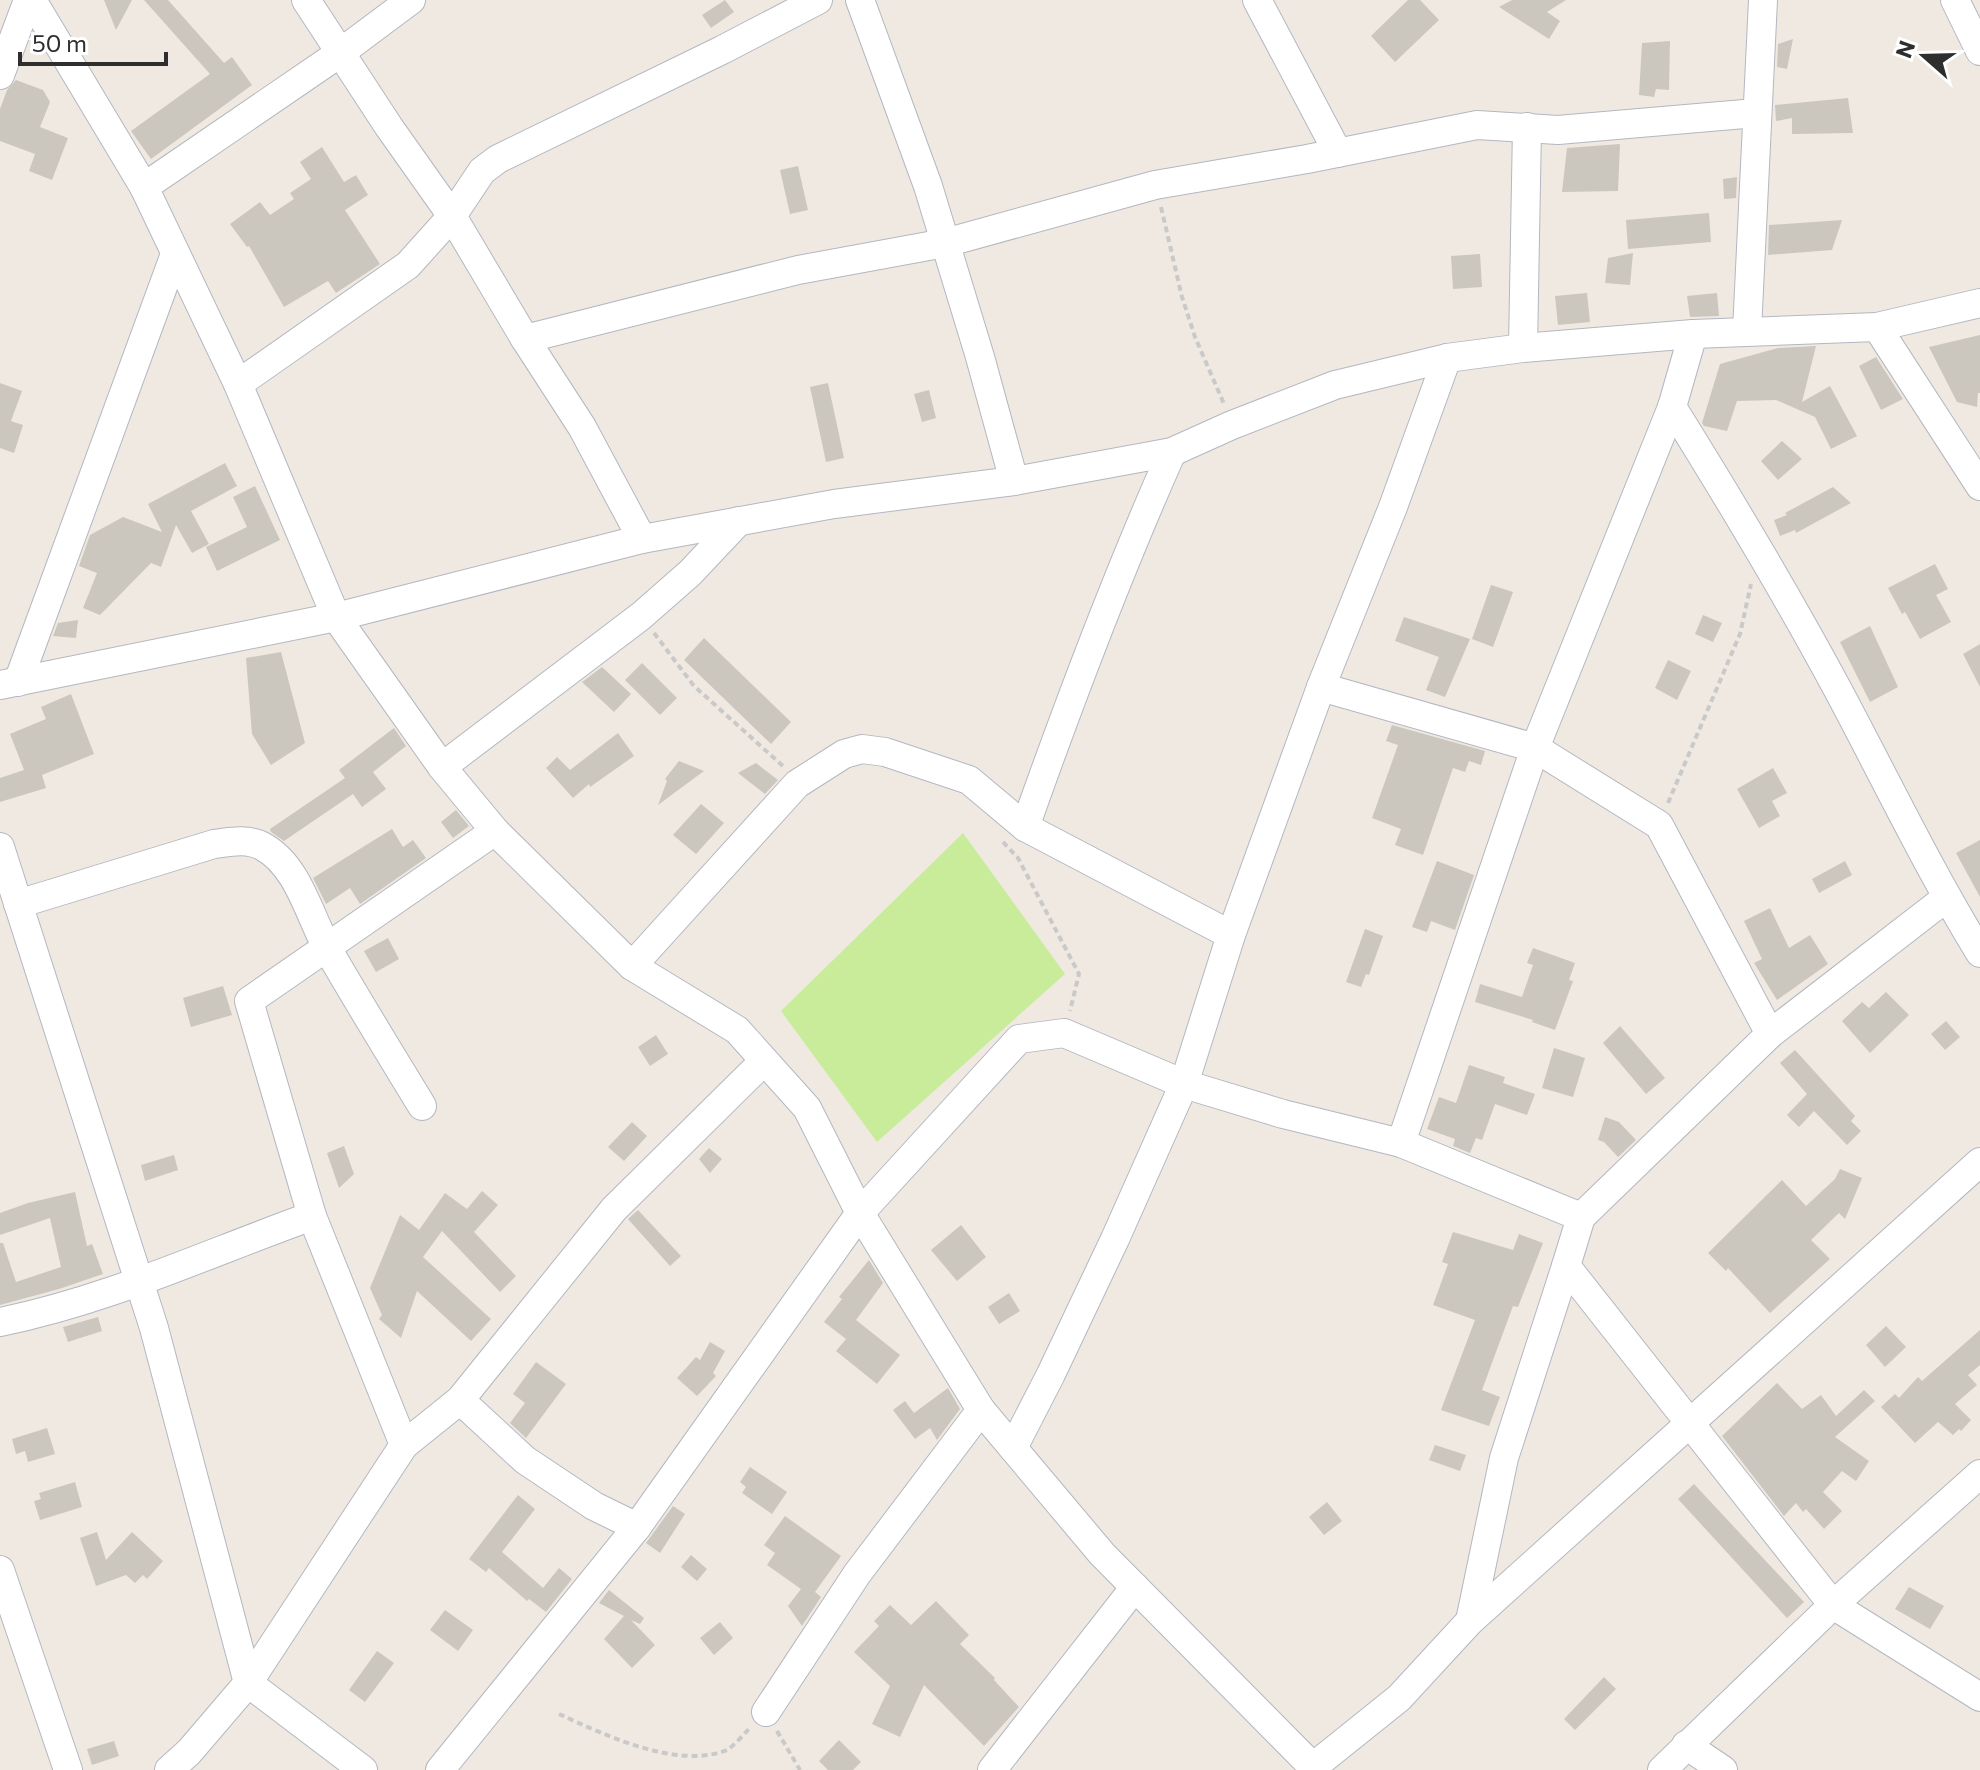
<svg xmlns="http://www.w3.org/2000/svg" width="1980" height="1770" font-family="Commissioner,sans-serif">
<style>
.pitch{fill:#c9ec9a}
.building{fill:#cbc7bf}
.lines{fill:none;stroke-linecap:round;stroke-linejoin:round}
.minor-casing{stroke:#b4b7c1;stroke-width:30}
.path{stroke:#c9c9c9;stroke-width:4;stroke-dasharray:6 4;stroke-linecap:butt}
.minor{stroke:#fff;stroke-width:28}
</style>
<rect width="100%" height="100%" fill="#efe9e1"/>
<polygon class="pitch" points="963,833 1065,974 877,1142 781,1011"/>
<g class="building">
<polygon points="104,0 132,0 116,30"/>
<polygon points="144,0 168,0 224,63 232,57 252,85 151,159 131,131 210,74"/>
<polygon points="725,0 734,12 711,28 702,15"/>
<polygon points="1408,0 1420,0 1439,20 1395,62 1371,36"/>
<polygon points="1512,0 1566,0 1547,12 1560,21 1549,39 1499,7"/>
<polygon points="1793,39 1787,69 1777,67 1778,44"/>
<polygon points="1670,41 1669,90 1656,89 1654,97 1639,95 1642,43"/>
<polygon points="16,80 43,90 50,102 40,127 68,138 52,180 29,171 35,154 0,141 0,109 7,90"/>
<polygon points="1848,98 1853,133 1792,134 1792,118 1776,121 1775,105"/>
<polygon points="1620,144 1618,191 1562,192 1567,148"/>
<polygon points="322,147 344,182 356,175 368,195 345,210 380,264 336,293 328,281 284,307 249,246 247,247 230,224 260,202 270,215 294,199 290,193 311,179 300,162"/>
<polygon points="798,166 808,210 790,214 780,170"/>
<polygon points="1737,177 1736,198 1724,199 1723,179"/>
<polygon points="1709,213 1711,242 1628,249 1626,220"/>
<polygon points="1842,220 1832,250 1768,255 1769,225"/>
<polygon points="1633,253 1630,285 1605,283 1608,258"/>
<polygon points="1480,254 1482,287 1453,289 1451,256"/>
<polygon points="1587,293 1590,322 1558,325 1555,296"/>
<polygon points="1717,293 1719,316 1690,317 1687,296"/>
<polygon points="1980,335 1980,393 1978,393 1977,407 1957,402 1929,347"/>
<polygon points="1816,346 1802,402 1830,386 1857,436 1831,449 1815,417 1776,400 1737,401 1727,431 1704,426 1702,423 1720,364 1778,348"/>
<polygon points="1876,357 1903,399 1881,410 1859,366"/>
<polygon points="0,383 22,391 11,421 23,425 14,453 0,448"/>
<polygon points="828,383 844,458 826,462 810,387"/>
<polygon points="929,390 936,418 922,422 914,394"/>
<polygon points="1782,441 1802,459 1778,480 1761,461"/>
<polygon points="225,463 237,486 191,511 209,544 192,553 176,525 161,567 151,563 100,615 83,608 97,573 79,566 90,535 123,517 162,532 148,504"/>
<polygon points="255,486 280,540 217,571 206,547 247,527 233,497"/>
<polygon points="1833,487 1851,503 1796,533 1795,530 1780,536 1774,520 1787,515 1785,513"/>
<polygon points="1935,564 1948,589 1936,595 1951,622 1920,639 1905,612 1902,614 1888,588"/>
<polygon points="1491,585 1513,592 1493,647 1472,639"/>
<polygon points="1703,615 1722,623 1713,642 1695,634"/>
<polygon points="1404,617 1470,639 1445,697 1426,690 1439,657 1395,641"/>
<polygon points="78,620 76,638 53,636 58,623"/>
<polygon points="1870,626 1898,687 1870,702 1840,642"/>
<polygon points="704,638 791,722 771,744 684,660"/>
<polygon points="1980,644 1980,687 1963,654"/>
<polygon points="281,652 305,743 271,765 252,734 246,658"/>
<polygon points="1668,660 1691,671 1677,700 1655,688"/>
<polygon points="642,663 677,698 660,715 625,680"/>
<polygon points="602,667 631,694 614,712 582,682"/>
<polygon points="71,694 94,754 42,775 46,788 0,802 0,778 24,770 10,734 46,719 41,707"/>
<polygon points="1392,725 1485,751 1481,765 1469,761 1465,772 1453,768 1423,855 1395,845 1401,829 1372,818 1398,745 1386,741"/>
<polygon points="394,728 406,746 373,772 386,789 362,807 353,794 284,841 271,832 270,829 345,778 339,770"/>
<polygon points="618,733 634,756 590,787 589,784 573,798 546,768 557,757 570,770"/>
<polygon points="679,761 704,771 658,805 667,781 665,779"/>
<polygon points="756,763 778,780 765,794 738,773"/>
<polygon points="1773,768 1787,793 1772,801 1780,816 1759,828 1737,789"/>
<polygon points="701,804 724,823 696,854 673,835"/>
<polygon points="456,810 469,826 453,838 441,822"/>
<polygon points="392,829 403,847 413,840 426,858 360,904 350,888 326,904 313,878"/>
<polygon points="1980,840 1980,897 1956,853"/>
<polygon points="1437,861 1474,875 1455,930 1431,921 1427,932 1412,927"/>
<polygon points="1845,861 1852,875 1819,893 1812,879"/>
<polygon points="1770,908 1789,948 1810,935 1828,964 1777,1000 1754,963 1762,959 1744,921"/>
<polygon points="1365,929 1383,936 1369,975 1366,974 1361,987 1346,982"/>
<polygon points="388,938 399,959 376,972 364,951"/>
<polygon points="1533,948 1575,963 1569,980 1573,981 1555,1030 1532,1022 1533,1020 1475,1002 1480,984 1522,997 1533,965 1527,963"/>
<polygon points="223,986 232,1015 191,1027 183,998"/>
<polygon points="1886,992 1909,1015 1870,1053 1842,1021 1862,1002 1869,1008"/>
<polygon points="1946,1021 1960,1037 1945,1050 1931,1034"/>
<polygon points="1620,1026 1665,1078 1646,1094 1603,1043"/>
<polygon points="656,1035 668,1054 650,1066 638,1047"/>
<polygon points="1554,1048 1585,1058 1573,1097 1542,1088"/>
<polygon points="1795,1050 1855,1116 1851,1121 1861,1131 1847,1145 1814,1111 1799,1127 1787,1115 1807,1094 1780,1063"/>
<polygon points="1469,1065 1505,1077 1503,1083 1535,1094 1527,1115 1495,1104 1482,1140 1476,1138 1470,1153 1453,1146 1455,1139 1427,1129 1439,1097 1456,1103"/>
<polygon points="1605,1117 1619,1122 1636,1140 1618,1157 1604,1142 1598,1140"/>
<polygon points="632,1122 647,1136 624,1161 608,1147"/>
<polygon points="344,1146 354,1174 339,1188 327,1153"/>
<polygon points="709,1148 722,1159 710,1173 699,1159"/>
<polygon points="174,1155 178,1170 145,1181 141,1165"/>
<polygon points="1840,1169 1862,1178 1845,1219 1839,1213 1811,1240 1830,1259 1770,1313 1728,1268 1726,1271 1708,1253 1782,1180 1806,1206 1835,1179"/>
<polygon points="482,1191 498,1205 474,1232 516,1276 500,1292 442,1231 423,1257 491,1319 471,1341 417,1291 401,1338 379,1319 382,1315 370,1288 400,1215 419,1230 445,1193 467,1209"/>
<polygon points="75,1192 87,1246 92,1244 103,1274 59,1289 0,1305 0,1243 3,1243 16,1282 61,1267 50,1218 0,1235 0,1213 28,1203"/>
<polygon points="638,1210 681,1256 670,1266 628,1219"/>
<polygon points="961,1225 986,1257 957,1281 931,1250"/>
<polygon points="1453,1232 1513,1250 1519,1234 1543,1243 1518,1307 1513,1306 1482,1390 1500,1397 1489,1426 1441,1410 1475,1320 1433,1305 1448,1264 1442,1262"/>
<polygon points="869,1260 883,1283 856,1320 900,1355 877,1384 836,1351 846,1339 824,1322 842,1299 839,1297"/>
<polygon points="1009,1293 1020,1311 999,1324 988,1307"/>
<polygon points="98,1317 102,1331 68,1342 63,1327"/>
<polygon points="1886,1326 1906,1347 1885,1367 1866,1345"/>
<polygon points="1980,1330 1980,1365 1968,1375 1977,1385 1955,1404 1971,1420 1961,1431 1959,1429 1953,1435 1938,1422 1915,1443 1881,1407 1895,1394 1899,1398 1918,1377 1922,1381"/>
<polygon points="710,1342 725,1351 713,1373 716,1376 697,1396 677,1378 696,1357 700,1360"/>
<polygon points="536,1362 566,1384 526,1438 510,1423 525,1403 513,1394"/>
<polygon points="1777,1383 1802,1409 1821,1395 1836,1416 1864,1390 1875,1401 1835,1437 1869,1461 1856,1481 1842,1471 1823,1492 1842,1511 1824,1529 1806,1509 1803,1512 1796,1503 1784,1516 1722,1436"/>
<polygon points="948,1388 960,1409 937,1440 930,1428 915,1439 893,1410 905,1401 914,1413"/>
<polygon points="47,1428 55,1454 28,1462 25,1451 16,1454 12,1439"/>
<polygon points="1435,1445 1466,1455 1460,1471 1429,1460"/>
<polygon points="750,1467 787,1492 772,1514 742,1493 746,1487 740,1482"/>
<polygon points="75,1482 82,1507 40,1520 34,1501 41,1499 39,1493"/>
<polygon points="1694,1484 1804,1602 1787,1618 1678,1499"/>
<polygon points="518,1495 535,1509 502,1552 543,1588 559,1568 572,1579 546,1612 529,1599 527,1601 489,1568 486,1572 469,1559"/>
<polygon points="1327,1502 1342,1521 1324,1535 1309,1517"/>
<polygon points="673,1506 685,1514 660,1553 646,1543"/>
<polygon points="785,1516 841,1556 815,1592 821,1597 802,1626 788,1606 801,1589 767,1565 775,1553 764,1545"/>
<polygon points="97,1532 106,1560 132,1532 163,1561 147,1579 143,1575 135,1583 126,1575 96,1586 80,1538"/>
<polygon points="691,1555 707,1569 697,1581 681,1567"/>
<polygon points="1909,1587 1944,1606 1930,1629 1895,1609"/>
<polygon points="609,1590 644,1618 640,1624 631,1620 655,1645 632,1668 604,1639 624,1616 599,1603"/>
<polygon points="936,1601 969,1635 960,1644 995,1678 994,1680 1019,1707 984,1746 924,1685 900,1737 872,1724 890,1686 854,1652 879,1626 874,1621 890,1605 911,1625"/>
<polygon points="445,1610 473,1630 458,1651 430,1630"/>
<polygon points="720,1622 733,1638 714,1655 700,1638"/>
<polygon points="377,1651 394,1663 365,1702 349,1690"/>
<polygon points="1604,1677 1616,1689 1575,1730 1564,1719"/>
<polygon points="839,1740 861,1762 853,1770 828,1770 819,1761"/>
<polygon points="114,1741 119,1756 92,1765 87,1749"/>
</g>
<g class="lines">
<g class="minor-casing">
<g id="minor">
<polyline points="32,0 144,187 238,384 336,617 442,767 495,831 632,966 737,1030 807,1108 860,1213 981,1410 1102,1554 1313,1767"/>
<polyline points="306,0 389,127 452,216 525,339 582,427 642,539"/>
<polyline points="860,0 928,186 980,357 1014,481"/>
<polyline points="1257,0 1338,153"/>
<polyline points="1955,0 1980,51"/>
<polyline points="0,75 28,0"/>
<polyline points="144,187 340,53 411,0"/>
<polyline points="1877,327 1980,486"/>
<polyline points="1747,331 1763,0"/>
<polyline points="525,339 798,270 945,243 1155,185 1307,159 1477,125 1558,130 1756,113"/>
<polyline points="1523,348 1527,127"/>
<polyline points="238,384 408,265 452,216 482,171 498,159 722,50 818,0"/>
<path d="M 1672,407 C 1730,500 1786,593 1838,690 C 1885,778 1928,868 1980,953"/>
<polyline points="18,682 175,254"/>
<polyline points="0,685 336,617 642,539 834,504 1014,481 1172,452 1232,425 1335,385 1447,358 1523,348 1693,334 1877,327 1980,303"/>
<polyline points="1321,687 1535,748 1659,825 1770,1034"/>
<polyline points="442,767 641,616 690,573 739,521"/>
<path d="M 1025,827 C 1070,700 1117,575 1172,452"/>
<polyline points="0,847 154,1328 248,1683 363,1770"/>
<polyline points="1946,898 1770,1034 1581,1217 1566,1266 1833,1605 1980,1697"/>
<path d="M 18,904 L 214,844 C 230,842 246,838 262,846 C 300,866 310,920 330,953 C 360,1005 391,1055 422,1106"/>
<polyline points="632,966 797,784 844,754 862,749 885,752 969,780 1025,827 1231,935"/>
<polyline points="1401,1143 1535,748 1672,407 1693,334"/>
<path d="M 0,1322 C 109,1300 208,1253 312,1216"/>
<polyline points="460,1400 525,1460 594,1506 637,1527"/>
<polyline points="404,1445 312,1216 249,1001 495,831"/>
<polyline points="1013,1448 1051,1374 1115,1239 1184,1084 1231,935 1321,687 1393,507 1447,358"/>
<polyline points="0,1570 68,1770"/>
<polyline points="1470,1621 1504,1458 1566,1266"/>
<polyline points="766,1712 857,1574 981,1410"/>
<polyline points="1686,1745 1723,1770"/>
<polyline points="169,1770 189,1752 248,1683 404,1445 460,1400 614,1209 764,1061"/>
<polyline points="440,1770 637,1527 860,1213 1019,1039 1064,1033 1184,1084 1283,1114 1401,1143 1581,1217"/>
<polyline points="992,1770 1135,1587"/>
<polyline points="1315,1770 1313,1767 1399,1698 1470,1621 1980,1162"/>
<polyline points="1662,1770 1833,1605 1980,1474"/>
</g>
</g>
<g class="path">
<polyline points="1161,207 1182,297 1195,337 1224,404"/>
<polyline points="654,633 694,686 784,767"/>
<polyline points="1668,803 1740,634 1751,584"/>
<polyline points="1003,842 1018,858 1079,974 1070,1011"/>
<path d="M 559,1714 C 605,1735 677,1770 727,1750 C 735,1745 743,1735 750,1728"/>
<polyline points="777,1731 800,1770"/>
</g>
<use href="#minor" class="minor"/>
</g>
<g transform="translate(1924 56) rotate(290)" stroke="#ffffff" stroke-width="6" paint-order="stroke">
<path d="M0-6L14 30L0 20L-14 30Z" fill="#2e2e2e"/>
<text y="-12" font-size="22" font-weight="bold" text-anchor="middle" fill="#2e2e2e">N</text>
</g>
<path d="M20 52v12h146v-12" fill="none" stroke="#2e2e2e" stroke-width="4"/>
<text x="32" y="52" font-size="24" fill="#2e2e2e" stroke="#ffffff" stroke-width="6" paint-order="stroke">50 m</text>
</svg>
